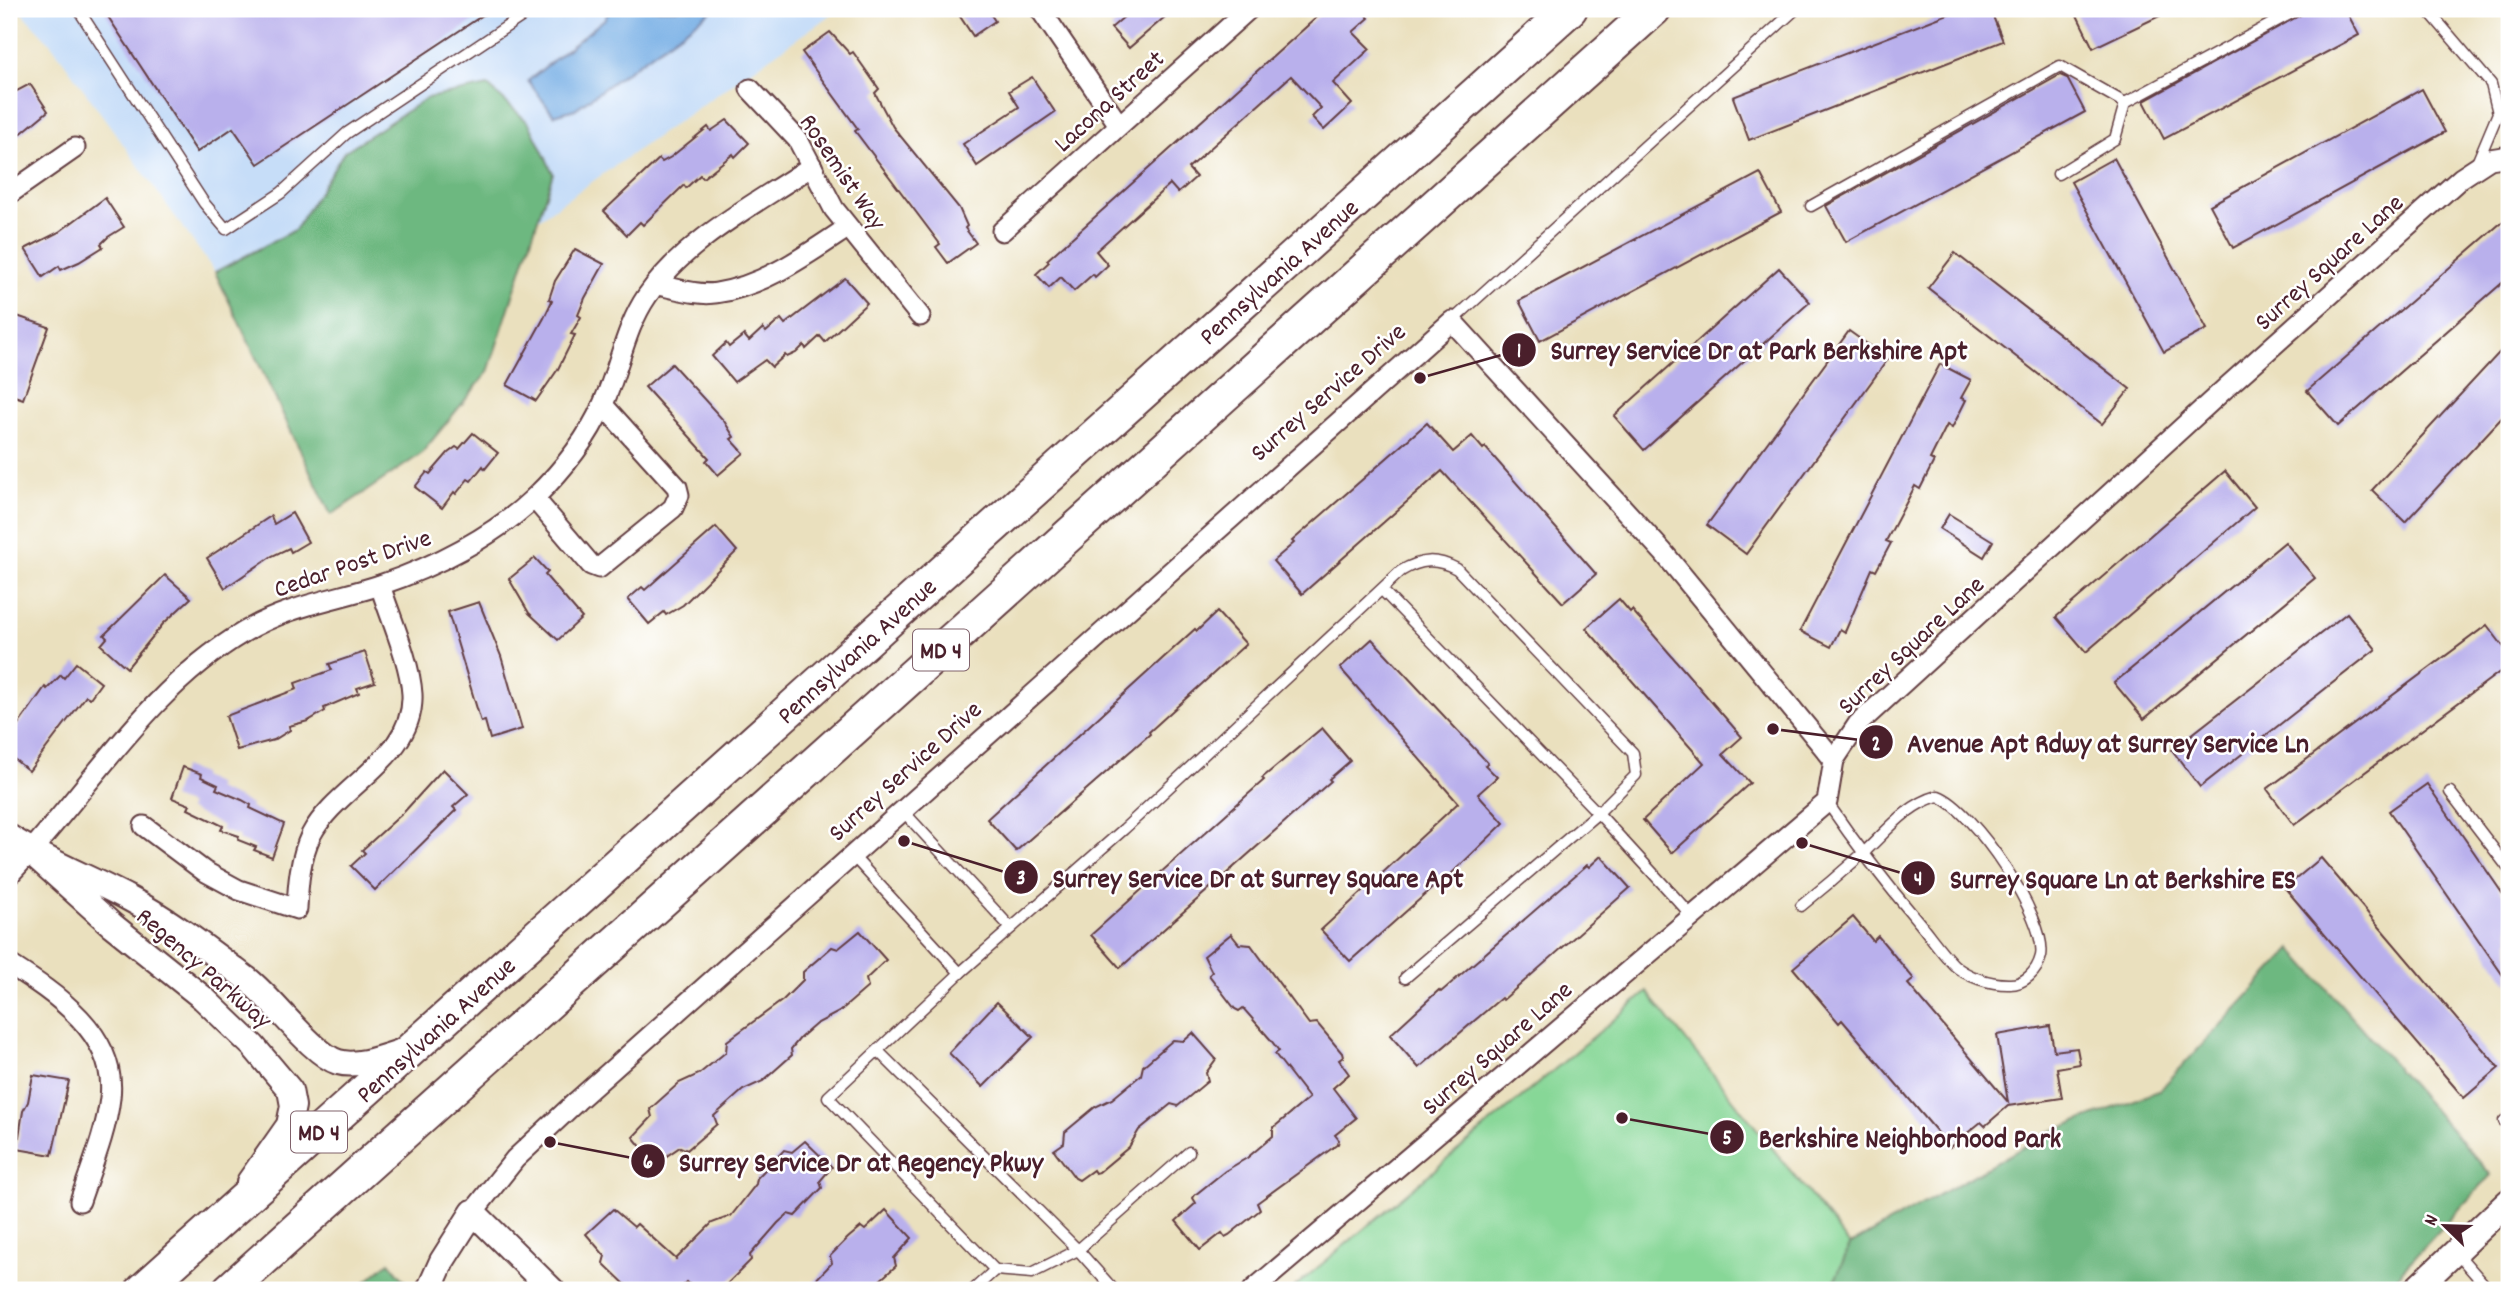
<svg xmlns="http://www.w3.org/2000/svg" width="2518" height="1299" font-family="Dekko,sans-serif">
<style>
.built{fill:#c6ddf8}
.green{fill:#87d797;stroke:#687b61;stroke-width:2}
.forest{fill:#6db880;stroke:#5c6c56;stroke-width:2}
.water{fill:#76aee5;stroke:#606688;stroke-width:2}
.building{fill:#b9b0ec}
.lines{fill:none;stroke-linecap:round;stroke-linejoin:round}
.service-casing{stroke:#623c41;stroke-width:13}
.minor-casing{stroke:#623c41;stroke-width:23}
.tertiary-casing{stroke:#623c41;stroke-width:28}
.trunk-casing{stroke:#623c41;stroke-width:37}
.service{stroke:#fff;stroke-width:10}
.minor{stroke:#fff;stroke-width:19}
.tertiary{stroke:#fff;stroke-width:24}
.trunk{stroke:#fff;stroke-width:33}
.labels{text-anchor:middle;stroke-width:5;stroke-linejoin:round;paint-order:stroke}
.shield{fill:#fff;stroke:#80626b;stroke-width:2}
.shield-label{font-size:24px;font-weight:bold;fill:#4a1f2b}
.street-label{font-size:26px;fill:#4a1f2b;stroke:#fff}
.leader{fill:none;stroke:#4a1f2b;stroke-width:2.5}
.callout-dot{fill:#4a1f2b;stroke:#fff;stroke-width:2.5}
.mark-label{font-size:21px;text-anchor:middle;font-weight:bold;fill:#fff}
.callout-label{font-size:28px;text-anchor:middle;font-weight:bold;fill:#4a1f2b;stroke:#fff;stroke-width:5;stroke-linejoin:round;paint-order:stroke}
</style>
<rect width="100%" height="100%" fill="#fff"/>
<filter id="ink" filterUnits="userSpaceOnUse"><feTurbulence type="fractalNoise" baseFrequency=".0143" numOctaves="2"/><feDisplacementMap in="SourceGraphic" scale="14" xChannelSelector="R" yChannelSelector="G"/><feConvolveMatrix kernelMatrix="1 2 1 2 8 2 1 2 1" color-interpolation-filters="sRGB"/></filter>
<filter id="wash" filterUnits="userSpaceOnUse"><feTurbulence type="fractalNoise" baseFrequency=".00686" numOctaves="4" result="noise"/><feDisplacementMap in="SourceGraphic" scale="28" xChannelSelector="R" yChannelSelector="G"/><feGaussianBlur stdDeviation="1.57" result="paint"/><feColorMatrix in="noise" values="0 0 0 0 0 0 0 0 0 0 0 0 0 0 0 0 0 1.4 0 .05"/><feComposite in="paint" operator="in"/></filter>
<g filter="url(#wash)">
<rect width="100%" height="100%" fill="#eae0be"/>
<polygon class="built" points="18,9 839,9 536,221 553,173 344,152 295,230 215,272 51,44"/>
<polygon class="green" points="1647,992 1850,1245 1831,1290 1291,1290"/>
<g class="forest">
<polygon points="488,86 529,123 553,173 488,372 421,454 331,515 215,272 295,230 344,152 427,98"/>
<polygon points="2292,949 2491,1175 2384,1290 1831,1290 1850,1245 2052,1131 2159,1091"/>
<polygon points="389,1262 412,1290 357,1290"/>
</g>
<polygon class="water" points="609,9 714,9 575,109 554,115 528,81 606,18"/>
<g id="blocks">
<g class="building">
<polygon points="103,9 492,9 258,164 233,128 197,152"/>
<polygon points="955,9 987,9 995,21 973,36"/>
<polygon points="1133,9 1174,9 1129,48 1111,28"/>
<polygon points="1326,9 1360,9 1369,18 1353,32 1370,49 1333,83 1352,104 1324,130 1312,117 1321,108 1291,76 1188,168 1196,177 1178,193 1170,184 1096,251 1108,265 1095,277 1093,274 1074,291 1061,277 1049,288 1036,274 1049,262 1047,260"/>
<polygon points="1961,9 1990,9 2003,41 1749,140 1733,97"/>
<polygon points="2074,9 2174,9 2093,48"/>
<polygon points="2311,9 2345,9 2359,35 2164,139 2144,101"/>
<polygon points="830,32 850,54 853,52 879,89 875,93 893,127 959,208 967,226 965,228 976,243 948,263 936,247 940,244 855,131 858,129 802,52"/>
<polygon points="2060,75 2067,78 2085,112 1846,242 1826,206"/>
<polygon points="1032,77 1055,112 977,166 963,144 1019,107 1009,91"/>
<polygon points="30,84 48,111 18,136 16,134 9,139 9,95"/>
<polygon points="2422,89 2445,132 2233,248 2210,205"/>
<polygon points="727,120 749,143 735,157 733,154 703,178 700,175 686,188 684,185 643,225 640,222 627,235 604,211 659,159 662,162 671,157 708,127 711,131"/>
<polygon points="2114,158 2207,329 2164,352 2071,182"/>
<polygon points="1760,173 1781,212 1540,341 1519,301"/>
<polygon points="105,198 124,227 108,237 101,244 103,247 79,262 61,270 59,266 43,277 25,249 59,232"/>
<polygon points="2509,216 2509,277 2338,426 2307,391"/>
<polygon points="575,249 604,264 585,298 578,315 581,317 571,334 575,335 558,369 536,401 507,385 544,318 552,301 549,299 555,281"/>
<polygon points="1955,253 2130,389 2102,424 1928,288"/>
<polygon points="1779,268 1810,302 1644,450 1614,416"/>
<polygon points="845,278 867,303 825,342 820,336 806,349 804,345 796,353 787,357 785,355 772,367 765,360 734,382 712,356 726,343 729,347 744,335 749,341 763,328 766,332 781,319 785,324"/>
<polygon points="17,316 49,327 23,399 9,394 9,338"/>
<polygon points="1849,331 1888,359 1746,554 1707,525"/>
<polygon points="2509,342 2509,410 2405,522 2372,490"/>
<polygon points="672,364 724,421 734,437 731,439 744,453 718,475 706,461 709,458 645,387"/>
<polygon points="1940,364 1971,380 1961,398 1966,400 1952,428 1947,425 1930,459 1934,461 1920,489 1915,486 1886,541 1891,543 1876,571 1872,569 1845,632 1840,629 1831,647 1800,631"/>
<polygon points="1427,423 1453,452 1472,436 1483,449 1485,447 1596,574 1563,603 1442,471 1302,594 1273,561 1294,543 1292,541"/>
<polygon points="473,433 498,453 485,469 483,466 471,481 468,479 456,494 454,492 442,508 415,487 427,472 430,474 448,453 456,447 459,449"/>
<polygon points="2225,471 2255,507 2086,652 2056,617"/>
<polygon points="292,513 308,542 291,552 289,548 272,556 225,588 207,558 271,516 274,524"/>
<polygon points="1949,514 1993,541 1984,557 1940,529"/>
<polygon points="716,527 737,551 683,605 666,615 664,612 649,624 628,599 642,587 645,590"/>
<polygon points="2285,542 2315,578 2144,719 2114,683"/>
<polygon points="535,558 548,572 545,575 582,618 558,640 529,613 509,579"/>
<polygon points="165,575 191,598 163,624 127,668 101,645 107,638 104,635"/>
<polygon points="1619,599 1630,612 1632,610 1742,737 1723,754 1750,783 1672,853 1643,820 1704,763 1586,628"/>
<polygon points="479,602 501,656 522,729 490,739 485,721 481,722 448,612"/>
<polygon points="1217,612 1246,644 1149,732 1150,734 1016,851 987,819 1195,629 1197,631"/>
<polygon points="2347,613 2376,649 2200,787 2172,750"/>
<polygon points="2487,625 2509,654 2509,665 2294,825 2267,789"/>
<polygon points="1372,639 1488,763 1485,765 1497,777 1478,794 1504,823 1448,877 1447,875 1350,961 1321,930 1458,803 1340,668"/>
<polygon points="365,652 375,682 357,688 359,693 324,708 325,711 308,721 289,726 290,730 274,740 237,750 226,716 297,689 295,683 332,670 329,664"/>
<polygon points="76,663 101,683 90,698 86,696 29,771 9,755 9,738 45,687 47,689 61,675 64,678"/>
<polygon points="1322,728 1350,761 1329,779 1331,781 1120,968 1091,935 1264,780 1262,778"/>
<polygon points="183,767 202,774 201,777 218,785 216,789 242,800 251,805 250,808 284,824 272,857 254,850 256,847 238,840 239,836 221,830 223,826 188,809 190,805 172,798"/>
<polygon points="443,769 468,794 453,807 456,810 375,890 351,866 365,853 362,850 404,812"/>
<polygon points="2427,784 2509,903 2509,984 2389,811"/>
<polygon points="1601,856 1630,888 1503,1000 1501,998 1419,1068 1390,1035 1439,990 1441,992 1587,865 1589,867"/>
<polygon points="2321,858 2499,1068 2464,1098 2285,888"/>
<polygon points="1853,917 1873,941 1878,936 1914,979 1908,984 2008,1102 1997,1035 2050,1026 2054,1051 2077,1048 2080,1064 2057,1068 2062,1098 2008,1106 1985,1126 1981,1122 1950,1147 1842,1020 1839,1023 1793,968"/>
<polygon points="860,931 886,960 866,979 868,987 839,1012 816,1024 800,1038 791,1049 792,1055 763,1081 743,1090 714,1116 717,1124 687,1150 680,1147 655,1164 633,1137 652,1117 650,1109 679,1083 699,1074 726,1052 727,1041 783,1000 803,980 803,972 832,947 838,949"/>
<polygon points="1231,934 1239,944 1251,945 1309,1024 1317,1023 1342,1053 1343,1057 1339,1060 1349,1074 1333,1088 1356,1118 1335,1135 1339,1140 1338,1144 1257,1203 1260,1210 1229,1235 1225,1237 1222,1233 1200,1250 1176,1221 1196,1203 1193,1198 1195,1195 1225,1171 1247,1158 1273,1136 1273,1128 1309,1098 1275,1054 1279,1051 1270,1039 1243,1008 1239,1011 1235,1009 1209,975 1212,972 1204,956"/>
<polygon points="997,1002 1033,1037 983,1087 949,1053"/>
<polygon points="1193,1033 1216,1059 1206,1073 1208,1081 1178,1106 1171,1104 1139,1130 1129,1147 1099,1172 1095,1173 1093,1170 1079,1180 1075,1178 1054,1150 1064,1143 1065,1132 1095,1107 1112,1099 1141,1075 1143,1066 1173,1040 1184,1041"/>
<polygon points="33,1075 69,1081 52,1155 17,1149 23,1111 28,1102"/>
<polygon points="805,1141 832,1167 820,1181 822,1188 795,1216 788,1214 778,1223 750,1255 751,1260 723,1288 716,1286 711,1290 695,1290 687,1282 679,1290 631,1290 603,1263 605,1256 586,1234 613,1209 634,1227 637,1224 676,1259 712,1223 731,1216 756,1184 757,1178 784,1150 792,1152"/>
<polygon points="886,1210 912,1238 894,1258 896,1266 869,1290 806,1290 832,1263 830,1256 848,1238 861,1227 865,1230"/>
</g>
</g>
</g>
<g filter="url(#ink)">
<use href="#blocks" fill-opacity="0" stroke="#623c41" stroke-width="2"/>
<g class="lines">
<g class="service-casing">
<g id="service">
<polyline points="78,9 204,203 226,229 281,193 347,133 533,9"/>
<polyline points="2427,9 2491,84 2498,113 2477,163"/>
<polyline points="2058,174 2115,139 2125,103 2299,9"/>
<polyline points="1811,206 2060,66 2125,103"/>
<polyline points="1452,321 1796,9"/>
<polyline points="1382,590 1598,813 1692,916"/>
<polyline points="2450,792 2509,869"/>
<polyline points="903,811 1011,928"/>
<polyline points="853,856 960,973"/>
<path d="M 1801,906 C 1821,890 1841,873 1860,856 C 1885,834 1905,805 1938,796 C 1972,808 2048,919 2041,956 C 2037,972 2024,985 2008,984 C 1990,984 1967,977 1954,965 C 1940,951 1929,934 1917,920 C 1884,881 1855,843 1827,802"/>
<polyline points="879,1052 1078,1250 1114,1290"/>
<polyline points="2504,1121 2509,1118"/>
<polyline points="2455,1251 2489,1290"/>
<path d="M 995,1270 L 828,1097 L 960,973 L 1124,829 L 1401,571 C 1421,559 1436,558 1457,569 L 1633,753 L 1636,775 L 1598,813 L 1405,978"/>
<polyline points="973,1290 995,1270 1032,1273 1078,1250 1189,1152"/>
</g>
</g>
<g class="minor-casing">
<g id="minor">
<polyline points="1040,9 1119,125"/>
<polyline points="750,89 798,140 834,209 920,316"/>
<polyline points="9,194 75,148"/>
<polyline points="1002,231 1249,9"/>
<path d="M 657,285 C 675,288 698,296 716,293 C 764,286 808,254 847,228"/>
<polyline points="534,498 591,565 599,568 673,508 679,495 677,487 603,405"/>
<path d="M 144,826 L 204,871 L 239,890 L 297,909 C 298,884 300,858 311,835 C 337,785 415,758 412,694 C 410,661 390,617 380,585"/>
<path d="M 9,875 C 86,795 146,690 244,632 C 287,606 334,600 380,585 C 434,567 493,537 534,498 C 561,472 588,438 603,404 C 619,369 625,328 647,296 C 686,239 756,204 812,166"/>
<path d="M 9,964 C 54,993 118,1034 110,1098 C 106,1133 91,1168 80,1201"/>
<polyline points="473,1212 515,1159 577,1101 1452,321 1663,552 1834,760"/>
<polyline points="1253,1290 1827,802 1834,760 1858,724 2229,385 2461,178 2490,159 2509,156"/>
</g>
</g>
<g class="tertiary-casing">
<g id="tertiary">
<path d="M 9,837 C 46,861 88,877 128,898 C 170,920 210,951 247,979 C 272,998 312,1054 338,1062 C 359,1068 386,1056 406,1050"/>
<polyline points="31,852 112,925 203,998 253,1046 290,1090 293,1106 289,1125 249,1182"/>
<polyline points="429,1290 442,1261 473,1212 552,1290"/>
<polyline points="2415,1290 2509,1201"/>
</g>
</g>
<g class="trunk-casing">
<g id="trunk">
<polyline points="143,1290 1570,9"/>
<polyline points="229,1290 1654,9"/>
</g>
</g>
<use href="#service" class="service"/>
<use href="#minor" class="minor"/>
<use href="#tertiary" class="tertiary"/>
<use href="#trunk" class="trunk"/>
</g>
</g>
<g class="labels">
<g class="shield">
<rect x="913" y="629.5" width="56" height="41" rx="5"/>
<rect x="291" y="1111.5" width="56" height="41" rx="5"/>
</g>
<g class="shield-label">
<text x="941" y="658">MD 4</text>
<text x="319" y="1140">MD 4</text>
</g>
<g class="street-label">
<text transform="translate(1108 100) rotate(-42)" y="9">Lacona Street</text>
<text transform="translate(844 171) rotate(56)" y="9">Rosemist Way</text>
<text transform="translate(2328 261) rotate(-42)" y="9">Surrey Square Lane</text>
<text transform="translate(1278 271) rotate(-42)" y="9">Pennsylvania Avenue</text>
<text transform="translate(1327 391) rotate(-41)" y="9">Surrey Service Drive</text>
<text transform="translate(352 562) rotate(-19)" y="9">Cedar Post Drive</text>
<text transform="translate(1910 644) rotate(-43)" y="9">Surrey Square Lane</text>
<text transform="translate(856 650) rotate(-42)" y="9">Pennsylvania Avenue</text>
<text transform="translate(904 770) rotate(-42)" y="9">Surrey Service Drive</text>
<text transform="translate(205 967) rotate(41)" y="9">Regency Parkway</text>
<text transform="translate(435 1029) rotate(-42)" y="9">Pennsylvania Avenue</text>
<text transform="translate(1496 1047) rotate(-41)" y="9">Surrey Square Lane</text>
</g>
</g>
<path class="leader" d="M1420 378L1519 350M1773 729L1876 742M904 841L1021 877M1802 843L1918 878M1622 1118L1727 1137M550 1142L648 1161"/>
<g class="callout-dot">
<circle cx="1420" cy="378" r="7"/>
<circle cx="1773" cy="729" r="7"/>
<circle cx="904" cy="841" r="7"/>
<circle cx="1802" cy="843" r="7"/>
<circle cx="1622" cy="1118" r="7"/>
<circle cx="550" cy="1142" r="7"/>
<circle cx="1519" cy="350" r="18"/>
<circle cx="1876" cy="742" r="18"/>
<circle cx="1021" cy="877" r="18"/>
<circle cx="1918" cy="878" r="18"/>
<circle cx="1727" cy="1137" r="18"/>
<circle cx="648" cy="1161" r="18"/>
</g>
<g class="mark-label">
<text x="1519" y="357">1</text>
<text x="1876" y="750">2</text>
<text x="1021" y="884">3</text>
<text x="1918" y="885">4</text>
<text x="1727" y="1144">5</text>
<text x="648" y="1168">6</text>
</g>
<g class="callout-label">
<text x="1759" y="359">Surrey Service Dr at Park Berkshire Apt</text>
<text x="2108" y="752">Avenue Apt Rdwy at Surrey Service Ln</text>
<text x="1258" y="887">Surrey Service Dr at Surrey Square Apt</text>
<text x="2123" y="888">Surrey Square Ln at Berkshire ES</text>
<text x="1910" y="1147">Berkshire Neighborhood Park</text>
<text x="861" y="1171">Surrey Service Dr at Regency Pkwy</text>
</g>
<rect width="2518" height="1299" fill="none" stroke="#fff" stroke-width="35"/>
<g transform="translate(2445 1226) rotate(293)" stroke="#ffffff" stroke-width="5" paint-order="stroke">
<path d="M0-5L12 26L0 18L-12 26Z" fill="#4a1f2b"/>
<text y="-10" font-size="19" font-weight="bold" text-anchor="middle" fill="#4a1f2b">N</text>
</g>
</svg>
